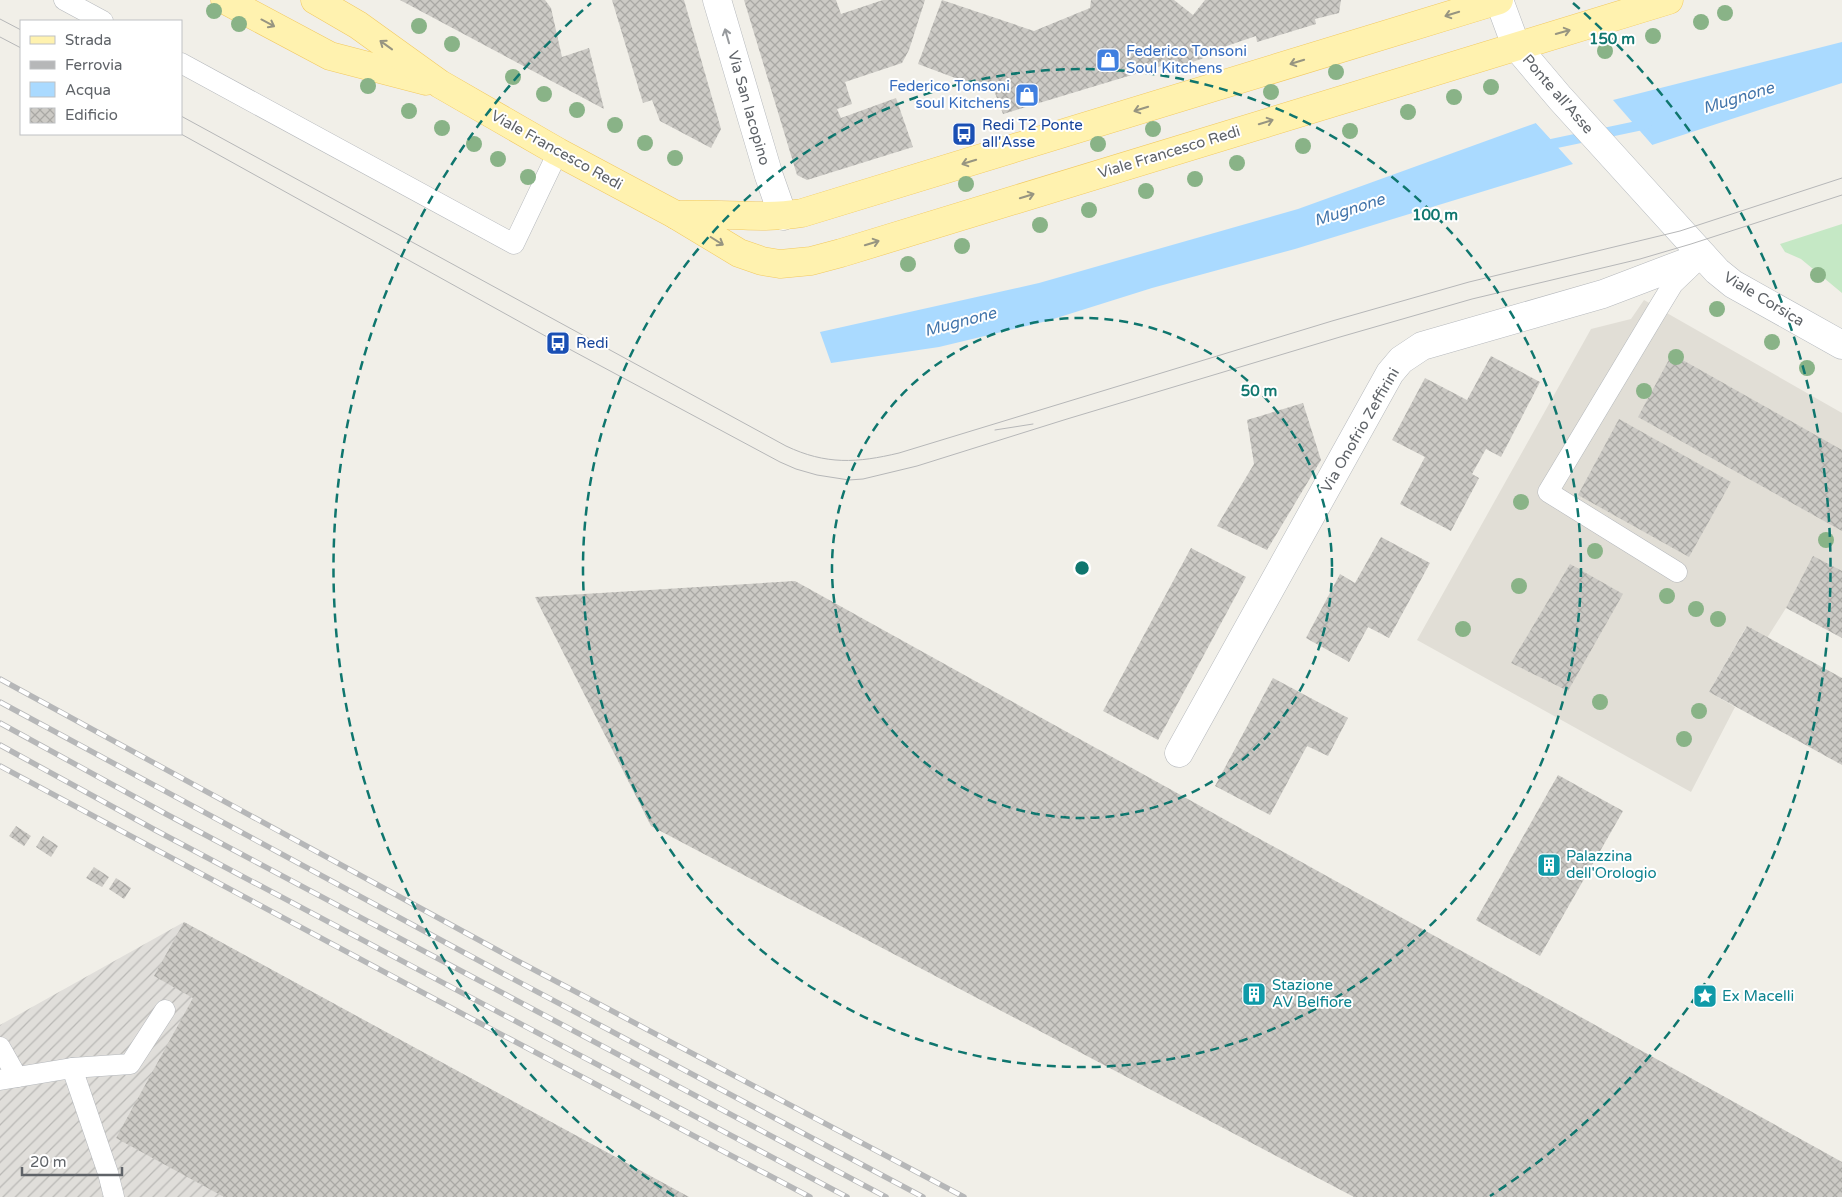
<svg xmlns="http://www.w3.org/2000/svg" width="1842" height="1197" font-family="'Varela Round',sans-serif">
<style>
.industrial{fill:url(#industrial-furrows)}
.education{fill:#e1ded6}
.green{fill:#c5e8c5}
.water{fill:#aadaff}
.pier{fill:#f1efe8}
.lines{fill:none;stroke-linecap:round;stroke-linejoin:round}
.stream{stroke:#aadaff;stroke-width:10}
.building{fill:url(#building-cross-hatch)}
.lane-casing{stroke:#b5b8bc;stroke-width:21}
.street-casing{stroke:#b5b8bc;stroke-width:29}
.secondary-casing{stroke:#b6babf;stroke-width:29}
.primary-casing{stroke:#f2c960;stroke-width:29}
.lane{stroke:#fff;stroke-width:20}
.street{stroke:#fff;stroke-width:28}
.secondary{stroke:#fff;stroke-width:28}
.primary{stroke:#fff2af;stroke-width:28}
.tram{stroke:#b6b7b8;stroke-width:1}
.rail-casing{stroke:#b6b7b8;stroke-width:5.5}
.rail{stroke:#fff;stroke-width:4;stroke-dasharray:11;stroke-linecap:butt}
.tree{fill:#89b387}
.oneway{stroke:#979581}
.oneway2{stroke:#979a9d}
.ring{fill:none;stroke:#0f766e;stroke-width:2.5;stroke-dasharray:9 6}
.labels{text-anchor:middle;stroke-width:4;stroke-linejoin:round;paint-order:stroke}
.shop-label{font-size:15px;fill:#366cbe;stroke:#fff;text-anchor:start}
.street-label{font-size:15px;fill:#5f6368;stroke:#fff}
.transit-label{font-size:15px;fill:#164399;stroke:#fff;text-anchor:start}
.culture-label{font-size:15px;fill:#0d838f;stroke:#fff;text-anchor:start}
.water-label{font-size:16px;font-style:italic;fill:#4174aa;stroke:#fff}
.centre{fill:#0f766e;stroke:#fff;stroke-width:2.5}
.ring-label{font-size:15px;text-anchor:middle;font-weight:bold;fill:#0f766e;stroke:#fff;stroke-width:4;stroke-linejoin:round;paint-order:stroke}
</style>
<defs>
<pattern id="industrial-furrows" width="10" height="10" patternUnits="userSpaceOnUse" patternTransform="scale(1.25)"><rect width="10" height="10" fill="#e0deda"/><path d="M-1 1l2-2M0 10L10 0M9 11l2-2" fill="none" stroke="#b9b8b5"/></pattern>
<pattern id="building-cross-hatch" width="8" height="8" patternUnits="userSpaceOnUse" patternTransform="scale(1.25)"><rect width="8" height="8" fill="#cccac5"/><path d="M0 0l8 8M0 8l8-8" fill="none" stroke="#a9a8a4"/></pattern>
</defs>
<rect width="100%" height="100%" fill="#f1efe8"/>
<polygon class="industrial" points="184,922 689,1197 0,1197 0,1025"/>
<polygon class="education" points="1644,300 1842,413 1842,571 1786,608 1767,638 1746,627 1709,692 1735,707 1691,792 1417,640 1591,329 1631,319"/>
<polygon class="green" points="1842,224 1842,293 1801,259 1785,252 1780,244"/>
<g class="water">
<polygon points="1842,42 1842,83 1652,145 1613,100"/>
<polygon points="1536,123 1573,164 1295,249 1152,288 1047,321 939,347 831,363 820,332 1039,283 1298,209"/>
</g>
<g class="pier">
<polygon points="1611,99 1654,147 1651,146 1611,102"/>
<polygon points="1536,120 1575,162 1575,165 1534,121"/>
</g>
<g class="lines">
<polyline class="stream" points="1542,146 1647,124"/>
</g>
<g class="building">
<polygon points="400,0 545,0 551,8 562,57 589,48 604,109"/>
<polygon points="612,0 684,0 721,129 711,148 660,121 652,100 643,103"/>
<polygon points="744,0 836,0 841,14 883,0 925,0 909,50 902,63 845,82 852,104 837,109 841,118 896,98 913,147 807,180 797,175"/>
<polygon points="942,0 1034,31 1090,8 1091,0 1174,0 1193,15 1205,0 1341,0 1339,13 1315,19 1316,24 1257,42 1256,36 1209,52 1209,56 1179,67 1178,61 1003,114 995,93 918,64"/>
<polygon points="1672,354 1842,450 1842,531 1638,417"/>
<polygon points="1491,356 1540,382 1501,457 1486,449 1472,474 1479,478 1451,531 1400,504 1425,457 1392,440 1425,378 1467,400"/>
<polygon points="1303,403 1321,460 1267,550 1217,526 1254,464 1247,420"/>
<polygon points="1619,419 1731,482 1689,557 1578,495"/>
<polygon points="1381,537 1430,563 1389,638 1368,627 1349,662 1306,638 1340,574 1355,583"/>
<polygon points="1191,548 1246,577 1158,740 1103,711"/>
<polygon points="1813,556 1842,571 1842,638 1786,608"/>
<polygon points="1570,564 1623,594 1568,691 1511,663"/>
<polygon points="795,581 1842,1162 1842,1197 1354,1197 651,826 535,597"/>
<polygon points="1747,626 1842,678 1842,765 1709,692"/>
<polygon points="1273,678 1348,718 1328,756 1307,746 1270,815 1215,786"/>
<polygon points="1558,775 1623,811 1540,956 1476,920"/>
<polygon points="16,826 31,836 24,846 9,836"/>
<polygon points="43,836 58,846 51,857 36,847"/>
<polygon points="94,867 109,877 102,887 86,878"/>
<polygon points="116,878 131,888 124,899 109,889"/>
<polygon points="184,922 689,1197 224,1197 116,1138 193,998 154,976"/>
</g>
<g class="lines">
<g class="lane-casing">
<g id="lane">
<polyline points="64,0 103,21"/>
<polyline points="181,63 514,244 558,152"/>
<polyline points="1677,572 1548,492 1659,307 1673,284 1697,261"/>
<polyline points="0,1047 17,1077"/>
<polyline points="72,1068 130,1064 165,1010"/>
<polyline points="0,1080 72,1068 108,1173 114,1197"/>
</g>
</g>
<g class="street-casing">
<g id="street">
<polyline points="717,0 769,176 783,216"/>
<polyline points="1499,0 1516,46"/>
<polyline points="1179,753 1390,373 1401,360 1422,346 1603,294 1703,256"/>
</g>
</g>
<g class="secondary-casing">
<polyline id="secondary" points="1516,46 1560,98 1717,271 1733,284 1842,345"/>
</g>
<g class="primary-casing">
<g id="primary">
<polyline points="225,0 330,56 426,81"/>
<polyline points="315,0 358,25 440,84 558,152 676,215 739,253 762,261 780,264 811,261 841,253 1669,0"/>
<path d="M 676,215 C 718,212 760,220 802,213 L 1499,0"/>
</g>
</g>
<use href="#lane" class="lane"/>
<use href="#street" class="street"/>
<use href="#secondary" class="secondary"/>
<use href="#primary" class="primary"/>
<g class="tram">
<polyline points="0,19 21,30"/>
<polyline points="0,37 21,48"/>
<path d="M 181,116 L 786,446 C 826,465 857,463 899,453 L 1332,321 L 1469,282 L 1680,231 L 1842,178"/>
<polyline points="181,134 558,343 780,462 796,469 817,475 849,480 863,479 917,466 1067,419 1340,337 1472,299 1640,259 1691,244 1842,195"/>
<polyline points="995,430 1033,424"/>
</g>
<g class="rail-casing">
<g id="rail">
<polyline points="0,679 510,957 964,1197"/>
<polyline points="0,702 500,972 923,1197"/>
<polyline points="0,723 166,814 886,1197"/>
<polyline points="0,745 157,831 847,1197"/>
<polyline points="0,766 472,1019 810,1197"/>
</g>
</g>
<use href="#rail" class="rail"/>
</g>
<g class="tree">
<circle cx="214" cy="11" r="8"/>
<circle cx="1725" cy="13" r="8"/>
<circle cx="1701" cy="22" r="8"/>
<circle cx="239" cy="24" r="8"/>
<circle cx="419" cy="26" r="8"/>
<circle cx="1653" cy="36" r="8"/>
<circle cx="452" cy="44" r="8"/>
<circle cx="1605" cy="51" r="8"/>
<circle cx="1336" cy="72" r="8"/>
<circle cx="513" cy="77" r="8"/>
<circle cx="368" cy="86" r="8"/>
<circle cx="1491" cy="87" r="8"/>
<circle cx="1271" cy="92" r="8"/>
<circle cx="544" cy="94" r="8"/>
<circle cx="1454" cy="97" r="8"/>
<circle cx="577" cy="110" r="8"/>
<circle cx="409" cy="111" r="8"/>
<circle cx="1408" cy="112" r="8"/>
<circle cx="615" cy="125" r="8"/>
<circle cx="442" cy="128" r="8"/>
<circle cx="1153" cy="129" r="8"/>
<circle cx="1350" cy="131" r="8"/>
<circle cx="645" cy="143" r="8"/>
<circle cx="474" cy="144" r="8"/>
<circle cx="1098" cy="144" r="8"/>
<circle cx="1303" cy="146" r="8"/>
<circle cx="675" cy="158" r="8"/>
<circle cx="498" cy="159" r="8"/>
<circle cx="1237" cy="163" r="8"/>
<circle cx="528" cy="177" r="8"/>
<circle cx="1195" cy="179" r="8"/>
<circle cx="966" cy="184" r="8"/>
<circle cx="1146" cy="191" r="8"/>
<circle cx="1089" cy="210" r="8"/>
<circle cx="1040" cy="225" r="8"/>
<circle cx="962" cy="246" r="8"/>
<circle cx="908" cy="264" r="8"/>
<circle cx="1818" cy="275" r="8"/>
<circle cx="1717" cy="309" r="8"/>
<circle cx="1772" cy="342" r="8"/>
<circle cx="1676" cy="357" r="8"/>
<circle cx="1807" cy="368" r="8"/>
<circle cx="1644" cy="391" r="8"/>
<circle cx="1521" cy="502" r="8"/>
<circle cx="1826" cy="540" r="8"/>
<circle cx="1595" cy="551" r="8"/>
<circle cx="1519" cy="586" r="8"/>
<circle cx="1667" cy="596" r="8"/>
<circle cx="1696" cy="609" r="8"/>
<circle cx="1718" cy="619" r="8"/>
<circle cx="1463" cy="629" r="8"/>
<circle cx="1600" cy="702" r="8"/>
<circle cx="1699" cy="711" r="8"/>
<circle cx="1684" cy="739" r="8"/>
</g>
<defs><path id="oneway-shaft" d="M-6 0H5M1.5-3L5.5 0L1.5 3" fill="none" stroke-width="1.6" stroke-linecap="round" stroke-linejoin="round" transform="scale(1.25)"/></defs>
<g class="oneway">
<use href="#oneway-shaft" transform="translate(1452 14) rotate(163)"/>
<use href="#oneway-shaft" transform="translate(268 23) rotate(28)"/>
<use href="#oneway-shaft" transform="translate(1563 32) rotate(-16)"/>
<use href="#oneway-shaft" transform="translate(386 45) rotate(-144)"/>
<use href="#oneway-shaft" transform="translate(1297 62) rotate(163)"/>
<use href="#oneway-shaft" transform="translate(1141 109) rotate(163)"/>
<use href="#oneway-shaft" transform="translate(1266 122) rotate(-17)"/>
<use href="#oneway-shaft" transform="translate(969 162) rotate(163)"/>
<use href="#oneway-shaft" transform="translate(1027 196) rotate(-17)"/>
<use href="#oneway-shaft" transform="translate(717 241) rotate(32)"/>
<use href="#oneway-shaft" transform="translate(872 243) rotate(-17)"/>
</g>
<use class="oneway2" href="#oneway-shaft" transform="translate(727 36) rotate(-106)"/>
<g class="ring">
<circle cx="1082" cy="568" r="250"/>
<circle cx="1082" cy="568" r="499"/>
<path d="M674 1196A749 749 0 0 1 591 3M1573 3A749 749 0 0 1 1490 1196"/>
</g>
<defs>
<g id="shop-square" transform="scale(1.25)"><rect x="-9" y="-9" width="18" height="18" rx="4" fill="#3f7fe0" stroke="#fff"/><path d="M-5-2.5h2.3a2.7 3.5 0 0 1 5.4 0H5L5.5 6h-11ZM-1.5-2.5h3a1.5 2.3 0 0 0-3 0Z" fill="#fff"/></g>
<g id="bus-square" transform="scale(1.25)"><rect x="-9" y="-9" width="18" height="18" rx="4" fill="#1a4fb4" stroke="#fff"/><path d="M-5-6H5V4H4V6H2V4H-2V6H-4V4H-5ZM-3.5-4V0h7V-4ZM-3.5 1.2v1.5H-2V1.2ZM2 1.2v1.5H3.5V1.2Z" fill="#fff"/></g>
<g id="building-square" transform="scale(1.25)"><rect x="-9" y="-9" width="18" height="18" rx="4" fill="#0f9aa8" stroke="#fff"/><path d="M-4-6H4V6H1V3H-1V6H-4ZM-2.5-4.3h1.7v1.8h-1.7ZM.8-4.3h1.7v1.8H.8ZM-2.5-1h1.7V.8h-1.7ZM.8-1h1.7V.8H.8Z" fill="#fff"/></g>
<g id="sight-square" transform="scale(1.25)"><rect x="-9" y="-9" width="18" height="18" rx="4" fill="#0f9aa8" stroke="#fff"/><path d="M0-6L1.8-2.2L6-1.7L2.9 1.2L3.7 5.4L0 3.3L-3.7 5.4L-2.9 1.2L-6-1.7L-1.8-2.2Z" fill="#fff"/></g>
</defs>
<g fill-rule="evenodd">
<use href="#shop-square" x="1108" y="60"/>
<use href="#shop-square" x="1027" y="95"/>
<use href="#bus-square" x="964" y="134"/>
<use href="#bus-square" x="558" y="343"/>
<use href="#building-square" x="1549" y="865"/>
<use href="#building-square" x="1254" y="994"/>
<use href="#sight-square" x="1705" y="996"/>
</g>
<g class="labels">
<g class="shop-label">
<text x="1126" y="56">Federico Tonsoni<tspan x="1126" dy="17">Soul Kitchens</tspan></text>
<text x="1010" y="91" text-anchor="end">Federico Tonsoni<tspan x="1010" dy="17">soul Kitchens</tspan></text>
</g>
<g class="street-label">
<text transform="translate(1558 94) rotate(49)" y="5">Ponte all'Asse</text>
<text transform="translate(749 108) rotate(74)" y="5">Via San Iacopino</text>
<text transform="translate(557 150) rotate(29)" y="5">Viale Francesco Redi</text>
<text transform="translate(1169 152) rotate(-17)" y="5">Viale Francesco Redi</text>
<text transform="translate(1764 299) rotate(31)" y="5">Viale Corsica</text>
<text transform="translate(1360 430) rotate(-60)" y="5">Via Onofrio Zeffirini</text>
</g>
<g class="transit-label">
<text x="982" y="130">Redi T2 Ponte<tspan x="982" dy="17">all'Asse</tspan></text>
<text x="576" y="348">Redi</text>
</g>
<g class="culture-label">
<text x="1566" y="861">Palazzina<tspan x="1566" dy="17">dell'Orologio</tspan></text>
<text x="1272" y="990">Stazione<tspan x="1272" dy="17">AV Belfiore</tspan></text>
<text x="1722" y="1001">Ex Macelli</text>
</g>
<g class="water-label">
<text transform="translate(1738 97) rotate(-17)" y="6">Mugnone</text>
<text transform="translate(1349 209) rotate(-18)" y="6">Mugnone</text>
<text transform="translate(960 321) rotate(-15)" y="6">Mugnone</text>
</g>
</g>
<circle cx="1082" cy="568" r="8" class="centre"/>
<g class="ring-label">
<text x="1612" y="44">150 m</text>
<text x="1435" y="220">100 m</text>
<text x="1259" y="396">50 m</text>
</g>
<rect x="20" y="20" width="162" height="115" fill="#ffffff" stroke="#bfc1c3"/>
<rect x="30" y="36" width="25" height="8" fill="#fff2af" stroke="#bfc1c3"/>
<text x="65" y="45" font-size="15" fill="#5f6368">Strada</text>
<rect x="30" y="61" width="25" height="8" fill="#b6b7b8" stroke="#bfc1c3"/>
<text x="65" y="70" font-size="15" fill="#5f6368">Ferrovia</text>
<rect x="30" y="82" width="25" height="15" fill="#aadaff" stroke="#bfc1c3"/>
<text x="65" y="95" font-size="15" fill="#5f6368">Acqua</text>
<rect x="30" y="108" width="25" height="15" fill="url(#building-cross-hatch)" stroke="#bfc1c3"/>
<text x="65" y="120" font-size="15" fill="#5f6368">Edificio</text>
<path d="M22 1167v8h100v-8" fill="none" stroke="#5f6368" stroke-width="2.5"/>
<text x="30" y="1167" font-size="15" fill="#5f6368" stroke="#ffffff" stroke-width="4" paint-order="stroke">20 m</text>
</svg>
